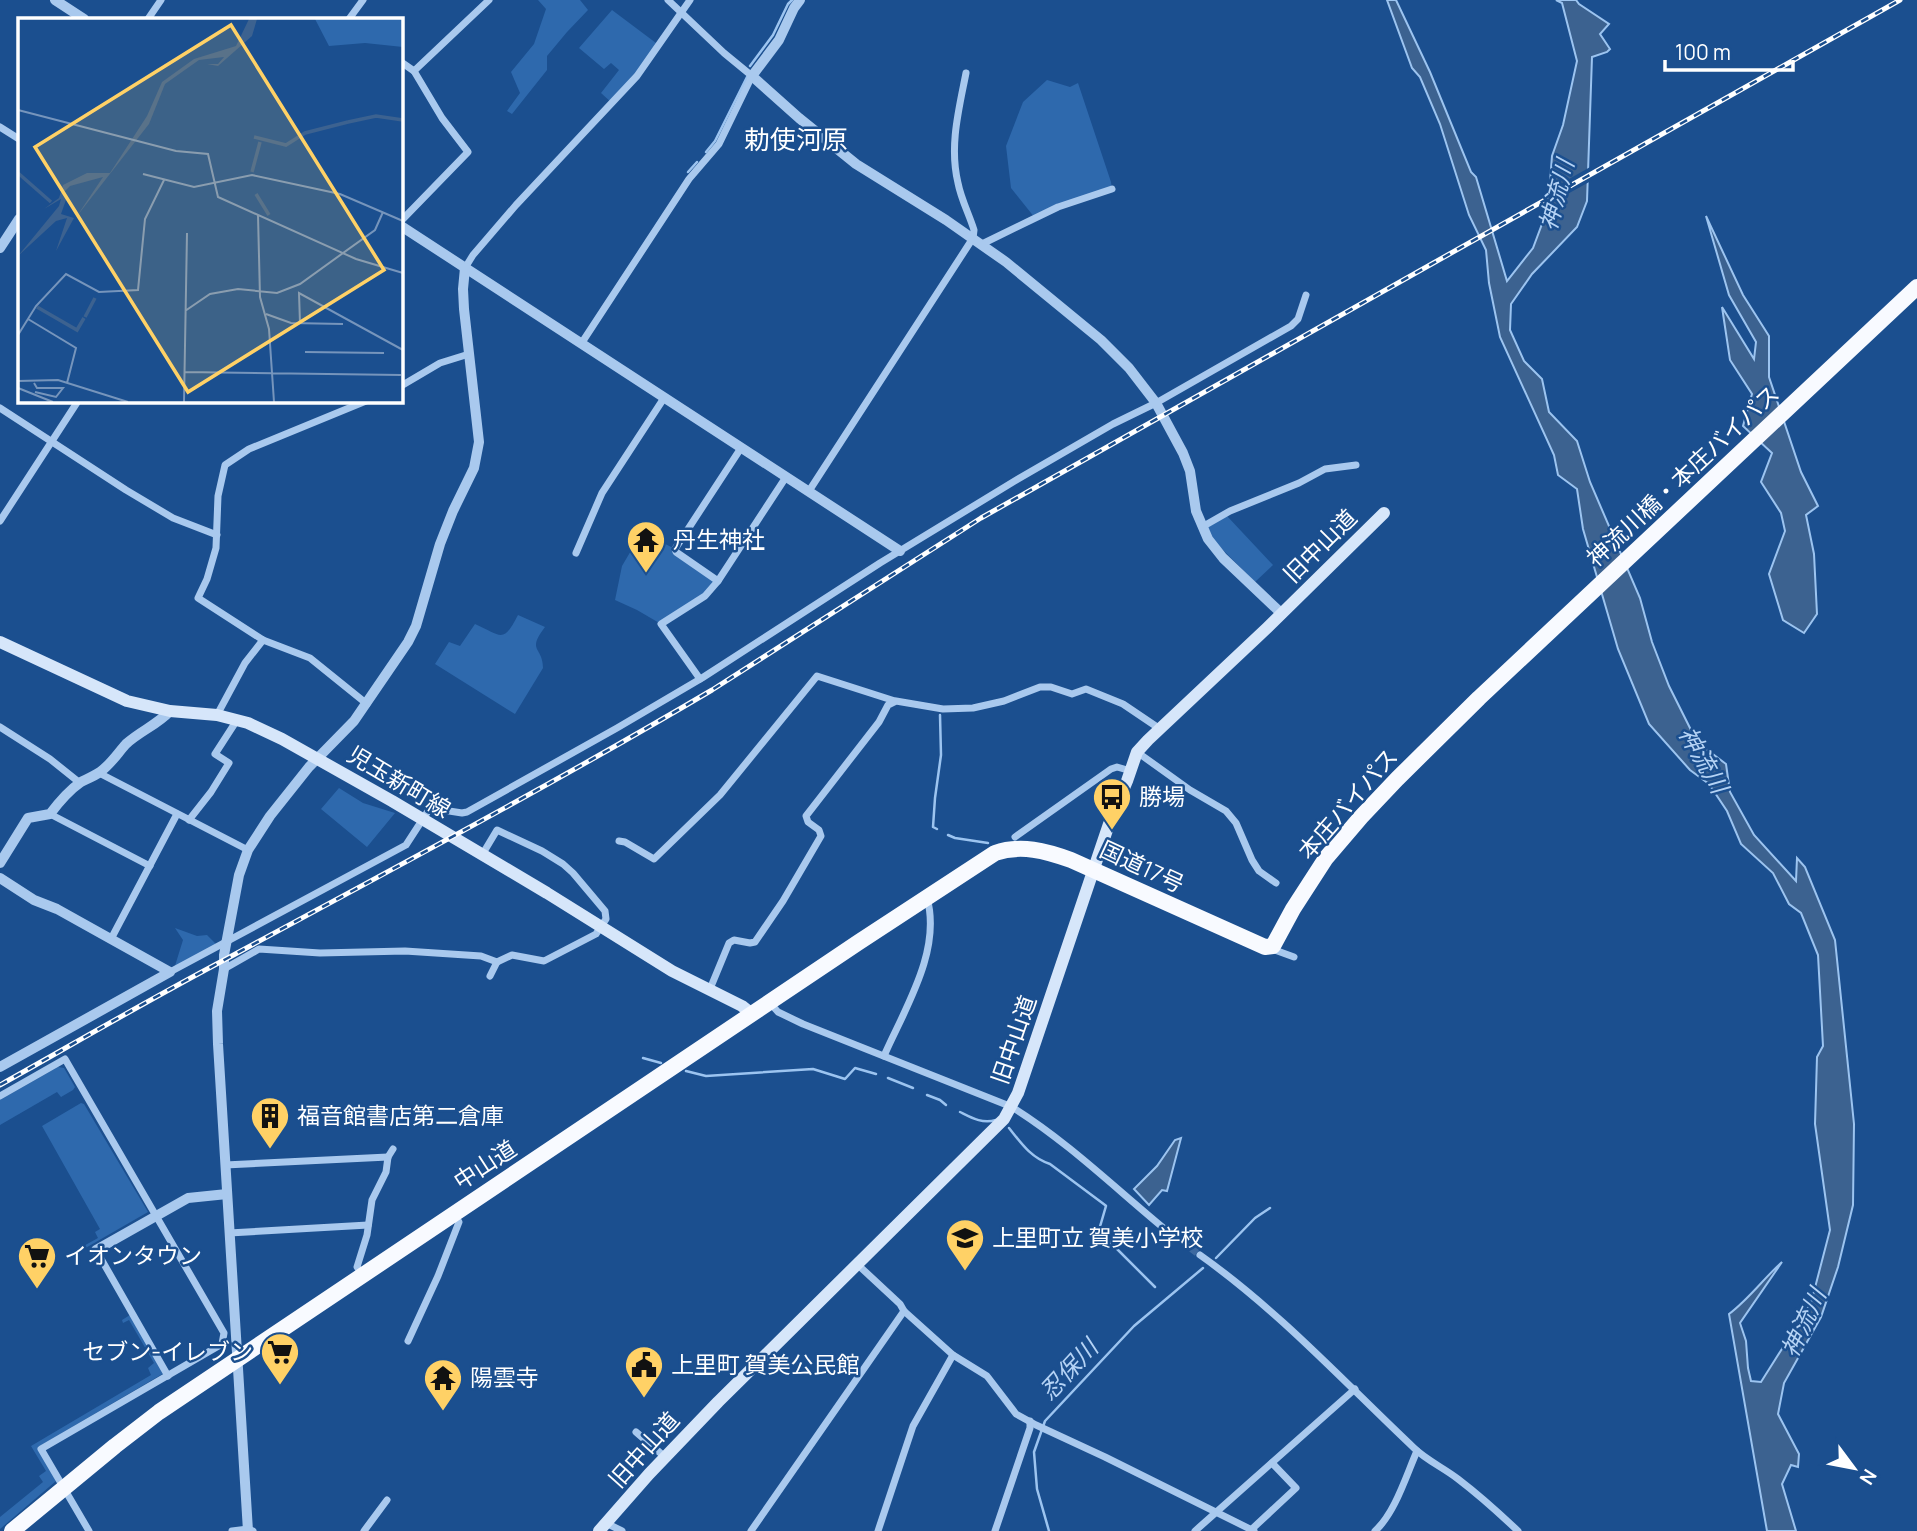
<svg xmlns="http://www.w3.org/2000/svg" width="1917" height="1531" font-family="Manrope,'Noto Sans JP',sans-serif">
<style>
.green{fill:#2e69ad}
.water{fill:#3c6290;stroke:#9cc4f0;stroke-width:2}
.pier{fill:#1b4f8f}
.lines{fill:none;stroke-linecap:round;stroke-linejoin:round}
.stream{stroke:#9cc4f0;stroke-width:2.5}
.minor-tunnel{stroke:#3d69a0;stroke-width:7;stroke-dasharray:7 3.5;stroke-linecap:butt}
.minor{stroke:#a9c9ee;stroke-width:7}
.tertiary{stroke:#a9c9ee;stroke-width:10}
.secondary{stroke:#d6e6fa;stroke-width:12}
.trunk{stroke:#f8faff;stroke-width:16}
.rail-casing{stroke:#fff;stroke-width:5}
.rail{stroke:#1b4f8f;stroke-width:2.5;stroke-dasharray:8;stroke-linecap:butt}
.labels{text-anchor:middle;stroke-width:5;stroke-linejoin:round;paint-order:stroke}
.street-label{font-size:23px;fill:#fff;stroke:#1b4f8f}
.poi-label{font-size:23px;fill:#fff;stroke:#1b4f8f;text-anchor:start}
.water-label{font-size:24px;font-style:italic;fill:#b5d3f5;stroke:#1b4f8f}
.quarter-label{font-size:26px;fill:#fff;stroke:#1b4f8f}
.inset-river{fill:none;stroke:#3c6290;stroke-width:3.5}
.inset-road{fill:none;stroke:#7695bc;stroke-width:2}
.view{fill:#ffd166;fill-opacity:0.15;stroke:#ffd166;stroke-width:3.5}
.inset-edge{fill:none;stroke:#fff;stroke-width:3.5}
</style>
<rect width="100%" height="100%" fill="#1b4f8f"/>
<g class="green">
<polygon points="538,0 580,0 588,10 567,32 547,56 547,70 512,114 507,111 520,93 511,72 534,44 546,9"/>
<polygon points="612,10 660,46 612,103 601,93 619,70 611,63 604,69 579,48"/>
<polygon points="1047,80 1070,87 1078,83 1111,182 1112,189 1035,218 1011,188 1006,146 1023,102"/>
<polygon points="1227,516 1273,565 1255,582 1213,540 1208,527"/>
<polygon points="642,532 675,549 718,581 705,596 661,624 637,610 615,600 622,566"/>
<path d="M 518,615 L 545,627 C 526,652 543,646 543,668 L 515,714 L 435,664 L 449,642 L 460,646 L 475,624 C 502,636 503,644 518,615 Z"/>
<polygon points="339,788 363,803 395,813 367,847 321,809"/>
<polygon points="175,928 197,936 207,935 217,945 174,969 183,940"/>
<polygon points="58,1067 64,1068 75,1087 73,1090 61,1097 57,1092 0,1125 0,1100"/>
<polygon points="81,1103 84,1104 148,1212 82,1250 80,1248 98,1238 95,1232 100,1229 42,1126"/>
<polygon points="130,1315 164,1373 38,1447 56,1481 0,1529 0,1517 43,1482 39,1476 46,1471 31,1446 151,1375 148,1368 154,1363 129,1320 123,1323 122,1320"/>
</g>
<g class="water">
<path d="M 1387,0 L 1396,0 L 1430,72 L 1471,172 L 1476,177 L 1507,281 L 1533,248 L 1548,208 L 1552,156 L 1563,125 L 1577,61 L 1562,3 L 1556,0 L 1576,0 L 1579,4 L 1609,24 L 1600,34 L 1610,49 L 1607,52 L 1592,57 L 1587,201 L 1577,227 L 1532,274 L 1511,304 L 1510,330 L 1524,361 L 1542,379 L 1549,412 L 1577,441 L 1590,482 L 1640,598 L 1652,642 L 1669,686 L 1697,742 L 1726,764 L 1730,792 L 1754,835 L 1796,881 L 1797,858 L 1805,867 L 1835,940 L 1854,1124 L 1853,1205 L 1838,1267 L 1821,1317 L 1784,1383 L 1778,1414 L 1799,1454 L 1798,1467 L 1791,1465 L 1782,1484 L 1796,1531 L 1767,1531 L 1729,1314 C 1749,1299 1764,1278 1782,1262 L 1740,1323 L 1746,1341 L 1748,1368 L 1751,1381 L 1761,1382 L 1811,1303 L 1830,1230 L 1815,1124 L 1817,1057 L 1823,1046 L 1818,955 L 1801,913 L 1789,904 L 1773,873 L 1741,844 L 1727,811 L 1709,784 L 1690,770 L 1649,724 L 1618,649 L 1583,529 L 1577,489 L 1558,475 L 1554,455 L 1500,337 L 1489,283 L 1486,250 L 1469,215 L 1440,124 L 1420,77 L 1412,68 Z"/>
<polygon points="1706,216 1743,295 1769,336 1769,377 1801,472 1818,506 1806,515 1814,554 1817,614 1804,633 1783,620 1769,574 1785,531 1781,513 1761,482 1772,453 1743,426 1752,394 1730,360 1722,307 1754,359 1756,342 1729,295"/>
<polygon points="1181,1138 1167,1191 1162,1190 1149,1205 1134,1189 1157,1166 1175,1140"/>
</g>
<polygon class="pier" points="1592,166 1591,181 1544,207 1546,192"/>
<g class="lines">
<g class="stream">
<polyline points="750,66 773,35 788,4 792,0"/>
<polyline points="706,152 715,141 747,77"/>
<polyline points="688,172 697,162"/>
<polyline points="937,829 933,827 935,798 941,755 940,715"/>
<polyline points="948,835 955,838 988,843"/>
<polyline points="643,1058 661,1063"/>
<polyline points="686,1071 706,1076 813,1069 845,1079 855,1068 876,1074"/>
<polyline points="888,1078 913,1088"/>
<polyline points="927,1095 940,1100 946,1105"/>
<path d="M 960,1112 C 972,1118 982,1124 996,1120"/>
<path d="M 1009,1128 C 1021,1143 1031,1158 1050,1164 L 1105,1205 L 1106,1206 L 1099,1230 L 1100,1232 L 1155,1287"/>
<polyline points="1216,1258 1255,1218 1270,1208"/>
<polyline points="1049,1531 1037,1489 1034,1452 1045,1421 1134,1326 1203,1268"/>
</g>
<polyline class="minor-tunnel" points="1166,1230 1200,1255"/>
<g class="minor">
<polyline points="148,19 161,0"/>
<polyline points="349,19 363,0"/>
<polyline points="401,62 414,71 442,118 468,152 401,221"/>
<polyline points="414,71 489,0"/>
<polyline points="0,127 19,139"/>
<polyline points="982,244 1058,207 1112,189"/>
<polyline points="465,268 473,255 516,205 637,76 690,0"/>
<polyline points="581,344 689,179 719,144 752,76 724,53 668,0"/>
<polyline points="401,386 440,363 469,354"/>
<polyline points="366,401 249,449 225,465 218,496 216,548 207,579 198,598 263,640 310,658 367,704"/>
<polyline points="0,408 126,490 173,518 217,535"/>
<path d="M 809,491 L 973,238 L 974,230 C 969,214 961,199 958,183 C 949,146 959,109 966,73"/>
<polyline points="0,521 78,401"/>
<polyline points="1202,527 1230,511 1299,483 1325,469 1356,465"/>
<polyline points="576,553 602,493 664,398"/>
<polyline points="718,581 676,552 675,549 741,448"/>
<polyline points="700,679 661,624 705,596 718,581 786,477"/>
<polyline points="217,715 245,663 263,640"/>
<polyline points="0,727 50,759 80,783"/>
<polyline points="1137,752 1190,790 1226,811 1236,823 1252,860 1259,871 1276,883"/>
<polyline points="99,773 248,850"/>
<polyline points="50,814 150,866"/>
<polyline points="189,820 211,792 229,763 215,754 237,720"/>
<polyline points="1015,837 1111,769 1117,767 1131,771"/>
<polyline points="619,841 625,842 654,859 720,795 817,676 895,701"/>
<polyline points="111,939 177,814"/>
<polyline points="1272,949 1294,957"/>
<polyline points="224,969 259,949 320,953 405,951 481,956 497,962 512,955 544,961 596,934 606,919 605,911 573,873 563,864 542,851 497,830 482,855"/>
<polyline points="170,972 406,845 430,808 462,813 467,812 617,728 702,678 880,563 1018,479 1113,424 1156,403 1291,326 1298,319 1306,295"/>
<polyline points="490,976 497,962"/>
<polyline points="710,989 729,943 734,940 750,943 755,942 783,901 821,836 819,830 808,822 806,816 879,722 888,705 896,701 943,709 973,708 1004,701 1040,687 1051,687 1072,694 1086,689 1123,704 1160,729"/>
<path d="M 770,1003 L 778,1012 L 803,1024 L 1012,1107 C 1068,1142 1115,1188 1166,1230"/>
<path d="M 884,1056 C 904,1010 942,951 927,898"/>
<polyline points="0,1096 65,1059 224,1333 222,1344 41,1449 89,1531"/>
<polyline points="225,1165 388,1157"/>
<polyline points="229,1233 368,1225"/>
<polyline points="96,1250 168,1376"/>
<path d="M 1200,1255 C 1279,1311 1344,1382 1414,1448 C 1426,1460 1444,1468 1458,1479 C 1479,1495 1499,1513 1518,1531"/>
<polyline points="857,1264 900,1304 904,1311 953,1355 987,1376 1016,1414 1036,1425 1105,1457 1254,1531"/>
<polyline points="363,1275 357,1267 367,1235 372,1200 386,1172 388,1157 393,1149"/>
<polyline points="408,1341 438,1276 459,1222 454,1214"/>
<polyline points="636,1432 665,1457"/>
<polyline points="606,1523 622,1531"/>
<polyline points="1252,1529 1296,1488 1272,1463"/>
<polyline points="232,1531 248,1529 253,1531"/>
<polyline points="364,1531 387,1500"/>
<polyline points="751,1531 904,1311"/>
<polyline points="878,1531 913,1426 953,1355"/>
<polyline points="995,1531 1030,1428 1030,1421"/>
<polyline points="1195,1531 1355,1389"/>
<path d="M 1375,1531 C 1395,1513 1406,1476 1417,1451"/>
</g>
<g class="tertiary">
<polyline points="55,0 84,19"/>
<polyline points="800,0 794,8 779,40 752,76 799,118 856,164 946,220 1006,262 1101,340 1129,368 1156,403 1183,453 1190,471 1196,511 1208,539 1223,558 1282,614"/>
<polyline points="401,226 900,551"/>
<polyline points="0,248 19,219"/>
<path d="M 0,863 L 28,818 L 50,814 C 59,802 68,791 81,782 C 87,779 94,776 100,772 C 111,764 117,754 126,744 C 140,731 157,725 170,711"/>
<polyline points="0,878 34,900 57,909 170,972 0,1067"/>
<polyline points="96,1250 188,1198 227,1194"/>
<polyline points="248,1531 218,1044 217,1011 224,969 224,955 239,875 248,850 270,816 309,767 354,721 408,642 416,626 440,544 453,511 474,468 479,442 464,309 463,289 465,268"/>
</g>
<g class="secondary">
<polyline points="0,642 127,701 170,711 217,715 248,723 282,739 392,801 547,893 672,971 742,1006 752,1014"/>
<polyline points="599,1531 649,1474 718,1402 1004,1119 1018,1093 1109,824 1127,781 1137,752 1148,740 1267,628 1384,513"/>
</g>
<path class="trunk" d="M 12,1531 L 115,1446 L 159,1412 L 859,942 L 995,853 C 1021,844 1046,851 1071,860 L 1265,947 L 1273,946 L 1293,909 L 1326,858 L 1361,817 L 1397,779 L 1479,698 L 1917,287"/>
<g class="rail-casing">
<path id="rail" d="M 0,1085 C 75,1043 150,999 226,959 C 389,871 553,784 712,690 L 981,518 L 1900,0"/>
</g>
<use href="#rail" class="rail"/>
</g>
<defs>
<g id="temple-pin" transform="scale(2.0125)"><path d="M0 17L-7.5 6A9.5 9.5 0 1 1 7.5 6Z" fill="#ffd166" stroke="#1b4f8f"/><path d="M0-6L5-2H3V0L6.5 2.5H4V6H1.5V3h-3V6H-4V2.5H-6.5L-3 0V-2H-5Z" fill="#111"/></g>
<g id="bus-pin" transform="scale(2.0125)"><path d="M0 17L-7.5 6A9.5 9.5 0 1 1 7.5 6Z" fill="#ffd166" stroke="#1b4f8f"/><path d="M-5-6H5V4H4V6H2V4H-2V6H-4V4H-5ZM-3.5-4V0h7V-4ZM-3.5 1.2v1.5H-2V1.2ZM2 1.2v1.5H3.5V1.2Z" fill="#111"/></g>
<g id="building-pin" transform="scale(2.0125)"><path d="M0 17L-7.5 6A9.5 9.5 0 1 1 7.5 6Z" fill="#ffd166" stroke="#1b4f8f"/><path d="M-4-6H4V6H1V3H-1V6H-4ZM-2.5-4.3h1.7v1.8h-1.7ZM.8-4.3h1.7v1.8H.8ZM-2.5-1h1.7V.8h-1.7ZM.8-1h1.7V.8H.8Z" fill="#111"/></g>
<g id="school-pin" transform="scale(2.0125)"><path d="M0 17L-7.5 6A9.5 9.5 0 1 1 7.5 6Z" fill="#ffd166" stroke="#1b4f8f"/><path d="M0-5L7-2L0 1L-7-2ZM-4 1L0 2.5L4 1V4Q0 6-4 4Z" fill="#111"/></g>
<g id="supermarket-pin" transform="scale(2.0125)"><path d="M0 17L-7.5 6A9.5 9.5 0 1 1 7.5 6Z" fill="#ffd166" stroke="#1b4f8f"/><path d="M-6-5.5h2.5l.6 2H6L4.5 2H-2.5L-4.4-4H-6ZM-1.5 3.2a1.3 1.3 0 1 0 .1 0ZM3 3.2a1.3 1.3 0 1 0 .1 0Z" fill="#111"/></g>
<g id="civic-pin" transform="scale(2.0125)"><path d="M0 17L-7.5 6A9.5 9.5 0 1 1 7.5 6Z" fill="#ffd166" stroke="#1b4f8f"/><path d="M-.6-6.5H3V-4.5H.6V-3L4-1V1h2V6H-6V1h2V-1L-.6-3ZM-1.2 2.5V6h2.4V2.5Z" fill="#111"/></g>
</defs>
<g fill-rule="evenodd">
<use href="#temple-pin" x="646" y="540"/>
<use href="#bus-pin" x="1112" y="797"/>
<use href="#building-pin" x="270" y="1116"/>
<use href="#school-pin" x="965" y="1238"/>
<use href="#supermarket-pin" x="37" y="1256"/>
<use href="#supermarket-pin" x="280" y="1352"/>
<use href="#civic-pin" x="644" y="1365"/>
<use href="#temple-pin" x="443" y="1378"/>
</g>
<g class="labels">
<g class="street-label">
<text transform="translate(1683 476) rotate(-43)" y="8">神流川橋・本庄バイパス</text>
<text transform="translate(1320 546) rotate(-45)" y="8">旧中山道</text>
<text transform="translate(399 782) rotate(31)" y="8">児玉新町線</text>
<text transform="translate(1348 804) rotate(-49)" y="8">本庄バイパス</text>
<text transform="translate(1142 867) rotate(25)" y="8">国道17号</text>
<text transform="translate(1014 1040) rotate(-71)" y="8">旧中山道</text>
<text transform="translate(485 1165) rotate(-33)" y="8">中山道</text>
<text transform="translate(644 1450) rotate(-48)" y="8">旧中山道</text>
</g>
<g class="poi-label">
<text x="673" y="548">丹生神社</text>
<text x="1139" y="805">勝場</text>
<text x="297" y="1124">福音館書店第二倉庫</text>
<text x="992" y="1246">上里町立 賀美小学校</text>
<text x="64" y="1264">イオンタウン</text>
<text x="253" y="1360" text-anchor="end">セブン-イレブン</text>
<text x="671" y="1373">上里町 賀美公民館</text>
<text x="470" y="1386">陽雲寺</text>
</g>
<g class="water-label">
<text transform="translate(1557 195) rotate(-75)" y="8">神流川</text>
<text transform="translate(1703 760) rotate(60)" y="8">神流川</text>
<text transform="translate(1804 1323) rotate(-65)" y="8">神流川</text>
<text transform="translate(1069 1370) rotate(-47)" y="8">忍保川</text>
</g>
<g class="quarter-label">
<text x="796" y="149">勅使河原</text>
</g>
</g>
<g transform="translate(18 18)">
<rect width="385" height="385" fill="#1b4f8f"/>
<path d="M 297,1 L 385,1 L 385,29 L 347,25 L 311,28 Z" fill="#2e69ad"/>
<path d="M 231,1 L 239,1 L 234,18 L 200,48 L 189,46 L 200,46 L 206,39 L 181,42 L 147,66 L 131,106 L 59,198 L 85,159 L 52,168 L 46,174 L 49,179 L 43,196 L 56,200 L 38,233 L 49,200 L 38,203 L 0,238 L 41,188 L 43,181 L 26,191 L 41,180 L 45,167 L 69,155 L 92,155 L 129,98 L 144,64 L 176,41 L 218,28 Z" fill="#3c6290"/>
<path class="inset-river" d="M 330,104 L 358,98 L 385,102M 236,119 L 268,127 L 287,115 L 330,104M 234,154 L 242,124M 0,155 L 33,184M 238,176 L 251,197M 19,289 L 59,312 L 66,300M 67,299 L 77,280"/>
<path class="inset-road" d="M 0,92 L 158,133 L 190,136 L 200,179 L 338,241 L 385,255M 125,156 L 176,169 L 234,157 L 322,176 L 385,203M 240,197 L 242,279 L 251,311 L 256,384M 167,293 L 192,276 L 220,271 L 259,275 L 282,266 L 357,212 L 365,194M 248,296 L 273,305 L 325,306M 10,301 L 58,330 L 49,365M 282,305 L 281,275 L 385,332M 0,317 L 18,288 L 48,256 L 81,274 L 120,272 L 127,201 L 146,162M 385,332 L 385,383M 287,334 L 366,335M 166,354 L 383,357M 0,363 L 40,362 L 110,384M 16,365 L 19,370 L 45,370 L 38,379 L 17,374M 0,370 L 35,384M 166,384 L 169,215"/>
<path class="view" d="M 213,7 L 366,252 L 170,374 L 17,129 Z"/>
<rect width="385" height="385" class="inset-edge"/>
</g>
<g transform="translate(1854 1468) rotate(122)" stroke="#1b4f8f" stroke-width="5" paint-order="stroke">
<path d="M0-5L12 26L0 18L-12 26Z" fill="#ffffff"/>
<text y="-10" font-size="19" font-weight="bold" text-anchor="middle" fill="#ffffff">N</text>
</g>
<path d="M1665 60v10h128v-10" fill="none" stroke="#ffffff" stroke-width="3.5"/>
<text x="1675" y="60" font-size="21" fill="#ffffff" stroke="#1b4f8f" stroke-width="5" paint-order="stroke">100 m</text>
</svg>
